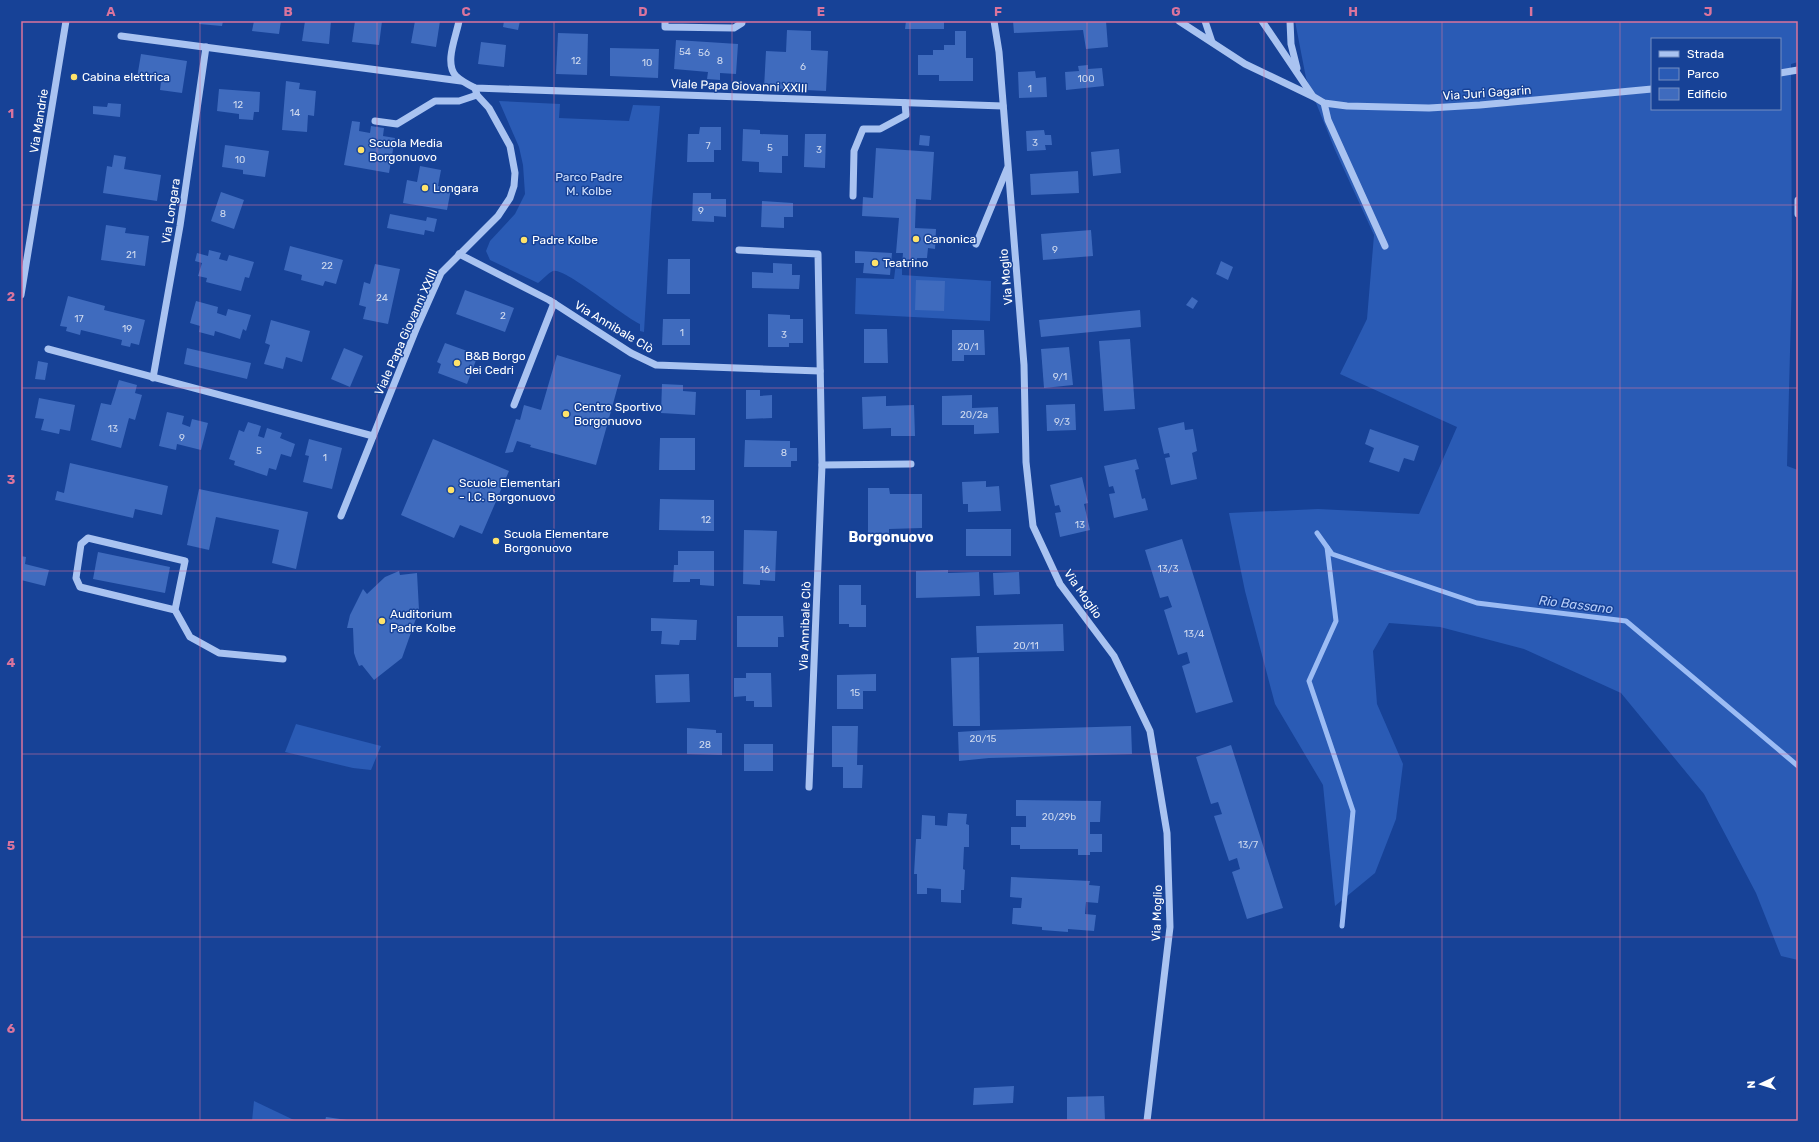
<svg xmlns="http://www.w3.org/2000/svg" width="1819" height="1142" font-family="Rubik,sans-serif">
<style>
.green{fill:#2a5bb5;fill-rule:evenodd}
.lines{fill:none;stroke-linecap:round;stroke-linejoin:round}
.stream{stroke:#9cbcf4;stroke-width:5}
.building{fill:#3f6bbe}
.minor{stroke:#a9c3f1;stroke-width:7}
.grid{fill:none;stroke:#da749d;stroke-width:1;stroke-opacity:0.55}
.poi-dot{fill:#ffe36a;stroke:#174297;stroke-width:1.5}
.labels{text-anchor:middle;stroke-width:3;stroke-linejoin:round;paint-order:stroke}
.number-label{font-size:10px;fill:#cfdaef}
.poi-label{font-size:12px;fill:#fff;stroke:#174297;text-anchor:start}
.street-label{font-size:12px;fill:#fff;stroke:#174297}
.park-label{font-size:12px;fill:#d1e0fc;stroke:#174297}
.water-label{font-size:13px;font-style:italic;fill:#b6cdf8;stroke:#174297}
.quarter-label{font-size:14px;font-weight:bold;fill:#fff;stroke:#174297}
.neatline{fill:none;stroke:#da749d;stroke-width:1.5}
.grid-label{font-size:13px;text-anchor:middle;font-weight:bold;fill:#da749d}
</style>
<rect width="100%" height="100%" fill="#174297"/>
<g class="green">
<path d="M 1295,21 L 1798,21 L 1798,62 L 1791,64 L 1792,276 L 1787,466 L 1798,470 L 1798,960 L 1781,956 L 1756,893 L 1704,794 L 1621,693 L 1524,649 L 1440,627 L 1389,623 L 1373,651 L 1377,704 L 1403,764 L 1396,819 L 1375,873 L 1335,906 L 1323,785 L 1275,704 L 1245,591 L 1229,513 L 1318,509 L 1419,514 L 1457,427 L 1340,374 L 1367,319 L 1374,235 L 1335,150 L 1306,78 ZM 1652,39 L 1780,39 L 1780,109 L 1652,109 Z"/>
<path d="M 499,101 L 560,104 L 559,118 L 629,121 L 633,105 L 660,106 L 651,213 L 644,332 L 640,331 L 640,324 C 624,317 564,267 553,271 C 548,273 542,280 538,283 L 490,260 L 486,251 L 490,241 L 515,214 L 525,194 L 523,165 L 519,147 Z"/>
<polygon points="896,263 902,265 902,275 991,281 990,321 855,314 856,278 894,279"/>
<polygon points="296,724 381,746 371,770 353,768 285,752"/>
<polygon points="254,1101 296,1121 252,1121"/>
</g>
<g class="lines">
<g class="stream">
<polyline points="1317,533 1332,554 1477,603 1626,621 1798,766"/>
<polyline points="1327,547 1336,621 1309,681 1353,811 1342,926"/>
</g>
</g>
<g class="building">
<polygon points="200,21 223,21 222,26 199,24"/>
<polygon points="254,21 281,21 279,34 252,31"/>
<polygon points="305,21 331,21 329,44 302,41"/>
<polygon points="355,21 382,21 379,45 352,42"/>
<polygon points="415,21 440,21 436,47 411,43"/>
<polygon points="504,21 520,21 518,30 503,27"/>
<polygon points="906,21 944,21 944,29 905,29"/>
<polygon points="1013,21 1106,21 1108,47 1086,49 1083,30 1014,33"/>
<polygon points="787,30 811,31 811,50 828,51 826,91 764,88 766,51 786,52"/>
<polygon points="955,31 966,31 966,58 973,58 973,81 939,81 939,75 918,75 918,55 933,55 933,50 944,50 944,45 955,45"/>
<polygon points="558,33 588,34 587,75 556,74"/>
<polygon points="676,40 738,44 736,74 720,73 720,80 707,79 708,72 674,69"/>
<polygon points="481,42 506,45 504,67 478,64"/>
<polygon points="610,48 659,49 658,78 610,76"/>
<polygon points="141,54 187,61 182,93 160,90 161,82 137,78"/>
<polygon points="1088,65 1088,69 1102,68 1104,86 1066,90 1065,72 1079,71 1078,66"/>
<polygon points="1035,71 1036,78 1046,77 1047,97 1019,98 1018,72"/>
<polygon points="286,81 300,83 299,89 316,91 314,116 308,115 307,132 282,130"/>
<polygon points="219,89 260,92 259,112 254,112 253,120 239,119 239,114 217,111"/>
<polygon points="108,103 121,104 120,117 93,114 93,106 107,107"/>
<polygon points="352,121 360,122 359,131 370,133 371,126 384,128 383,136 395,138 389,173 344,165"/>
<polygon points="700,127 721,127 721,150 714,150 714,162 687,162 688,134 699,134"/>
<polygon points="743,129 760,130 760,134 788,135 788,156 782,156 782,173 759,172 759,162 742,161"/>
<polygon points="1044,130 1045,135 1051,135 1052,145 1045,145 1046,150 1027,151 1026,131"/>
<polygon points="805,134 826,134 825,168 804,167"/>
<polygon points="920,135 930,136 929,146 919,145"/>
<polygon points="225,145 269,151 265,177 243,174 243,170 222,167"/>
<polygon points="876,148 934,152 931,200 916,199 915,228 936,229 935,249 928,248 927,258 917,258 917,266 902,265 903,253 896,253 899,218 862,216 863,197 873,198"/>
<polygon points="1119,149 1121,173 1093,176 1091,152"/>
<polygon points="114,155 126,157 124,169 161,175 157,201 103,193 107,166 112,167"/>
<polygon points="420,166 441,170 438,186 451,189 447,210 403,203 407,180 417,182"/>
<polygon points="1078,171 1079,193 1031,195 1030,174"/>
<polygon points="221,192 244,200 234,229 211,221"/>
<polygon points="693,193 711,193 711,199 726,199 726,217 714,216 714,222 692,221"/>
<polygon points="762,201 793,203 793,217 784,217 784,228 761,227"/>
<polygon points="390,214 426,221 427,217 437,219 434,232 425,230 424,235 387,228"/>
<polygon points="106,225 126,228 125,233 149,236 145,266 101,260"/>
<polygon points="1091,230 1093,256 1043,260 1041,234"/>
<polygon points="290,246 343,260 336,284 325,281 323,286 301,280 302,275 284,270"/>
<polygon points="209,250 221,253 219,259 227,261 229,255 254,262 249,278 245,277 241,291 206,282 207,278 198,276 202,263 195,261 197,253 208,256"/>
<polygon points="855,251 892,253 890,275 863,273 864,263 855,263"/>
<polygon points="668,259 690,259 690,294 667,294"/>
<polygon points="1221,261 1233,267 1228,280 1216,274"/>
<polygon points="773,263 792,264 792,275 800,275 799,289 752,288 752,272 773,273"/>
<polygon points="375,264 400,269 388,324 363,319 366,307 359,305 364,282 370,284"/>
<polygon points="916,280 945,281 944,311 915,310"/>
<polygon points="465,290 514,308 505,332 456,314"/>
<polygon points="68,296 105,306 104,310 145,320 139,345 131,343 130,347 121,345 122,340 81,330 80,335 66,331 67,327 60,326"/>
<polygon points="1192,297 1198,301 1193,309 1186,305"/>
<polygon points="196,301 218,307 217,313 226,316 228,309 251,315 246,331 243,329 240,339 215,331 214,336 199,332 200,326 190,323"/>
<polygon points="1140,310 1141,327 1041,337 1039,320"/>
<polygon points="768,314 790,315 790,319 803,319 803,343 789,343 789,347 768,347"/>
<polygon points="663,319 690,319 690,345 662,345"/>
<polygon points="271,320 310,331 302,362 286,357 283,369 264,364 270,345 265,343"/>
<polygon points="864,329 887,329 888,363 864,363"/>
<polygon points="952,330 984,330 985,355 964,355 964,361 952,361"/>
<polygon points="1130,339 1135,409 1104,411 1099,341"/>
<polygon points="445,343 478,355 467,384 438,373 441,364 437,362"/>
<polygon points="1069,347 1073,385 1044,388 1041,349"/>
<polygon points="187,348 251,363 247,379 184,364"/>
<polygon points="344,348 363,356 350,387 331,379"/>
<polygon points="557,355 621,375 596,465 530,447 531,445 517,441 513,452 505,453 516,419 520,420 524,405 541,410"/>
<polygon points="38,361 48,363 45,380 35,379"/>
<polygon points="119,380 137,385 135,393 142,395 135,420 129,418 121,448 91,440 101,403 111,405"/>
<polygon points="662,384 683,385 683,391 696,392 695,415 661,413"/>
<polygon points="746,390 760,390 760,396 772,395 772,418 746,419"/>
<polygon points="972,395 972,408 998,407 999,433 974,434 974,425 942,425 942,396"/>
<polygon points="886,396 886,406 914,405 915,436 891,436 891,428 863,429 862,397"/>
<polygon points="39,398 75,405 70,431 60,429 59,434 41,430 44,419 35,418"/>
<polygon points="1075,404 1076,430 1047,431 1046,405"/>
<polygon points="167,412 184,416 182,424 190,427 192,419 208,423 201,450 177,444 176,450 159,446"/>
<polygon points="248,422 261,426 258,436 264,438 267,428 282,433 280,438 295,444 291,457 281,454 276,470 269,468 267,476 234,465 235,461 229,459 239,430 244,432"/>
<polygon points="1184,422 1185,430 1193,429 1197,451 1192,453 1197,479 1171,485 1165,458 1170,457 1169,453 1164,454 1158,428"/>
<polygon points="1370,429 1419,446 1414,461 1404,458 1399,472 1369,462 1374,448 1365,444"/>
<polygon points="660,438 695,438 695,470 659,470"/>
<polygon points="309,439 342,448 332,489 303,482 309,456 305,455"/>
<polygon points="433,439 509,471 482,534 460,525 454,538 401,515"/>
<polygon points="745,440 790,441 790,448 797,448 797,461 791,461 791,467 744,467"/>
<polygon points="1136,459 1139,469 1135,470 1142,499 1145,498 1148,510 1114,518 1109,494 1115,493 1113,486 1109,487 1104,466"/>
<polygon points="70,463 168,486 162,515 135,509 133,518 55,500 57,491 64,493"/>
<polygon points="1082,477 1088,503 1084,504 1090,530 1060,537 1055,513 1061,512 1059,505 1055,506 1050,485"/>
<polygon points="986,481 986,487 999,486 1001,511 968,512 968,504 963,504 962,482"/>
<polygon points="868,488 889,488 890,494 922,494 922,528 889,529 889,535 868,535"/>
<polygon points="199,489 308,512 296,569 272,563 279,530 216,517 209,550 187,545"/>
<polygon points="660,499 714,500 714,531 659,530"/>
<rect x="966" y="529" width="45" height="27"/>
<polygon points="744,530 777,531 775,581 760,580 760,585 743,584"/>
<polygon points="1182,539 1233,702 1196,713 1182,666 1190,663 1187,652 1178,655 1164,610 1172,607 1168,596 1160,598 1145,550"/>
<polygon points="678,551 714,551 714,586 700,585 700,579 690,579 690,582 673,582 674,565 678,565"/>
<polygon points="98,552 170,567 165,593 93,579"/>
<polygon points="21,556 26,557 25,564 49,570 45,586 21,580"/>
<polygon points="948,570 948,573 979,572 980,596 916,598 916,571"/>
<polygon points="399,571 400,575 417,573 419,610 402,658 374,680 362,665 359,666 356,659 354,653 353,628 347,628 350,615 363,589 367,594 385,577"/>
<polygon points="1019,572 1020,594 994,595 993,573"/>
<polygon points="839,585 861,585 861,605 866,605 866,627 849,627 849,624 839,624"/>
<polygon points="737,616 783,616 784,637 778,637 778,647 737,647"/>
<polygon points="651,618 697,620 696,640 680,640 679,645 661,644 662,631 651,631"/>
<polygon points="1063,624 1064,651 977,653 976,626"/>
<polygon points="979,657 980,726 953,726 951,658"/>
<polygon points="746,673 771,673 772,707 754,707 754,701 746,701 746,696 734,697 734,678 746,678"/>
<polygon points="689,674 690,702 656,703 655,675"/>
<polygon points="876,674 876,691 863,691 863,709 837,709 837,675"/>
<polygon points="832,726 858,726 857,765 863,765 862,788 843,788 843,767 832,767"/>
<polygon points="1131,726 1132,754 989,758 959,761 958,732 988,730"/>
<polygon points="687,728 716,730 716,733 722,733 722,755 687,754"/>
<rect x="744" y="744" width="29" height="27"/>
<polygon points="1231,745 1283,908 1247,919 1232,872 1240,869 1237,858 1229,861 1214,816 1222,814 1218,802 1211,804 1196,757"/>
<polygon points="1016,800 1101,801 1100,822 1090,822 1090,834 1102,834 1102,852 1090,852 1090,855 1078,855 1078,849 1020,849 1020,845 1011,845 1011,827 1026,827 1026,816 1016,816"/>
<polygon points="948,813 967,814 966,824 969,825 969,847 964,847 963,869 965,870 964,890 961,890 961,903 941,902 941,889 927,888 927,894 917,894 917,874 914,874 916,839 921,839 922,815 935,816 935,825 947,826"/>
<polygon points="1011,877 1090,881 1089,885 1100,886 1098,903 1086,902 1085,914 1096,915 1094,931 1068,929 1068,932 1042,930 1042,927 1012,924 1013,908 1021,908 1022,898 1010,897"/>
<polygon points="1014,1086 1013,1103 973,1105 974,1088"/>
<polygon points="1104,1096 1105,1121 1067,1121 1067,1097"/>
<polygon points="326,1117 347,1120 347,1121 325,1121"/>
</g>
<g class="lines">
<g class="minor">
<path d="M 459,21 C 456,37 444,63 456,76 C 461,81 469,85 475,88 L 1003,106"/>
<polyline points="665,21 665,27 734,28 742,23 742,21"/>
<polyline points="994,21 999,52 1024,365 1026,462 1033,526 1060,584 1114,656 1150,731 1167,833 1170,927 1147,1121"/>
<polyline points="1179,21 1245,64 1314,97 1324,103 1347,106 1429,108 1480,105 1652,89"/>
<polyline points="1205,21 1212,42"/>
<polyline points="1262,21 1312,95"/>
<polyline points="1290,21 1291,44 1297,68"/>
<polyline points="121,36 461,81"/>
<polyline points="1780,73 1798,70"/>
<polyline points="1324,103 1328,120 1385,246"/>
<polyline points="375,121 397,124 435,101 459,101 477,95"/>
<polyline points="853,196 854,151 863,129 880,129 906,115 905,103"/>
<polyline points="1798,200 1798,214"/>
<polyline points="976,244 1007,169"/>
<polyline points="739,250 818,254 822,465 809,787"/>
<polyline points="459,254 549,300 631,353 656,365 820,371"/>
<polyline points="21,295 66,21"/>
<polyline points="48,349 373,436"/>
<polyline points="153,378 180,226 206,47"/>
<polyline points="514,405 554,303"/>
<polyline points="822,465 911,464"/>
<polyline points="341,516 417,327 441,273 498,216 510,198 514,186 515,173 510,146 489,108 477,95 475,88"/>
<polyline points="175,610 80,587 76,578 81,544 88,538 185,561 175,610 190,637 219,653 283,659"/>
</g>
</g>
<path class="grid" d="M 200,21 L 200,1121M 377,21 L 377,1121M 554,21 L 554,1121M 732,21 L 732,1121M 910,21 L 910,1121M 1087,21 L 1087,1121M 1264,21 L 1264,1121M 1442,21 L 1442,1121M 1620,21 L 1620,1121M 21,205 L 1798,205M 21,388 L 1798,388M 21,571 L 1798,571M 21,754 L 1798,754M 21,937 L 1798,937"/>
<g class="poi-dot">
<circle cx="74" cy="77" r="4"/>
<circle cx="361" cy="150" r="4"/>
<circle cx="425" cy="188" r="4"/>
<circle cx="916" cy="239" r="4"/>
<circle cx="524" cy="240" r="4"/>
<circle cx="875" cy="263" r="4"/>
<circle cx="457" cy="363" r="4"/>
<circle cx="566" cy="414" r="4"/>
<circle cx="451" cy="490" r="4"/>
<circle cx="496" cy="541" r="4"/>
<circle cx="382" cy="621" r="4"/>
</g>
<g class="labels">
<g class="number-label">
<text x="685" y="55">54</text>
<text x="704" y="56">56</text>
<text x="576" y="64">12</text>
<text x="720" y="64">8</text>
<text x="647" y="66">10</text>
<text x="803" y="70">6</text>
<text x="1086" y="82">100</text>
<text x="1030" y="92">1</text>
<text x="238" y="108">12</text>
<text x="295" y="116">14</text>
<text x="1035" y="146">3</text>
<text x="708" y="149">7</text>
<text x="770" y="151">5</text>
<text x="819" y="153">3</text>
<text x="240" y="163">10</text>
<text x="701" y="214">9</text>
<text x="223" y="217">8</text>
<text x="1055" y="253">9</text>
<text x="131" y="258">21</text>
<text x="327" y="269">22</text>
<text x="382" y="301">24</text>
<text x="503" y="319">2</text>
<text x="79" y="322">17</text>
<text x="127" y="332">19</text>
<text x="682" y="336">1</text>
<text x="784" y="338">3</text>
<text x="968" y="350">20/1</text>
<text x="1060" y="380">9/1</text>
<text x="974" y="418">20/2a</text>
<text x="1062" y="425">9/3</text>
<text x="113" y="432">13</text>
<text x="182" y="441">9</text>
<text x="259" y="454">5</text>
<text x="784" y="456">8</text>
<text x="325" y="461">1</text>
<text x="706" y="523">12</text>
<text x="1080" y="528">13</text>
<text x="1168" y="572">13/3</text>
<text x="765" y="573">16</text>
<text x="1194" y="637">13/4</text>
<text x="1026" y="649">20/11</text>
<text x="855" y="696">15</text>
<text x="983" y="742">20/15</text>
<text x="705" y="748">28</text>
<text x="1059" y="820">20/29b</text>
<text x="1248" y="848">13/7</text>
</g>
<g class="poi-label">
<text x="82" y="81">Cabina elettrica</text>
<text x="369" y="147">Scuola Media<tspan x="369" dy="14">Borgonuovo</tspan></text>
<text x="433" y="192">Longara</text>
<text x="924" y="243">Canonica</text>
<text x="532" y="244">Padre Kolbe</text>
<text x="883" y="267">Teatrino</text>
<text x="465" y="360">B&amp;B Borgo<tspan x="465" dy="14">dei Cedri</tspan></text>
<text x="574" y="411">Centro Sportivo<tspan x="574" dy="14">Borgonuovo</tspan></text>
<text x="459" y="487">Scuole Elementari<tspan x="459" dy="14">- I.C. Borgonuovo</tspan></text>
<text x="504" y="538">Scuola Elementare<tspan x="504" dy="14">Borgonuovo</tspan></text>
<text x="390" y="618">Auditorium<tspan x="390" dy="14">Padre Kolbe</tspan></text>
</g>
<g class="street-label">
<text transform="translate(739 86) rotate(2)" y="4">Viale Papa Giovanni XXIII</text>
<text transform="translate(1487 93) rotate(-4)" y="4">Via Juri Gagarin</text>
<text transform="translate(39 121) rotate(-81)" y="4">Via Mandrie</text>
<text transform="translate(171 211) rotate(-81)" y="4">Via Longara</text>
<text transform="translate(1006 277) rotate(-95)" y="4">Via Moglio</text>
<text transform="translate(614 327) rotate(31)" y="4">Via Annibale Clò</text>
<text transform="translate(406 332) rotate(-66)" y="4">Viale Papa Giovanni XXIII</text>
<text transform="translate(1083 594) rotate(55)" y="4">Via Moglio</text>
<text transform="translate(805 626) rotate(-88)" y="4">Via Annibale Clò</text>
<text transform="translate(1157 913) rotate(-88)" y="4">Via Moglio</text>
</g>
<g class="park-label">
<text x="589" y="181">Parco Padre<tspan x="589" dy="14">M. Kolbe</tspan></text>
</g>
<g class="water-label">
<text transform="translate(1576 604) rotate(7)" y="5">Rio Bassano</text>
</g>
<g class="quarter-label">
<text x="891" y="542">Borgonuovo</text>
</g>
</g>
<rect width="1819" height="1142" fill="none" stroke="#174297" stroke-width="44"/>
<rect x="1651" y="38" width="130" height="72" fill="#174297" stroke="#748ec1"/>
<rect x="1659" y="51" width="20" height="6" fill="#a9c3f1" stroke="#748ec1"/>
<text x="1687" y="58" font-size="12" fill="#ffffff">Strada</text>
<rect x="1659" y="68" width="20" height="12" fill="#2a5bb5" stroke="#748ec1"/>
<text x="1687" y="78" font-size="12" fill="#ffffff">Parco</text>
<rect x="1659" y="88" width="20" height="12" fill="#3f6bbe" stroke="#748ec1"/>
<text x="1687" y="98" font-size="12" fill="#ffffff">Edificio</text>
<g transform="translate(1761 1084) rotate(266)" stroke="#174297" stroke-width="3" paint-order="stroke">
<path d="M0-3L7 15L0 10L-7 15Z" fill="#ffffff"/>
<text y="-6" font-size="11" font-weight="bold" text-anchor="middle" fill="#ffffff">N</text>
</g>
<rect x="22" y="22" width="1775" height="1098" class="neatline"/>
<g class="grid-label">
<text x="111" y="16">A</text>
<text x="288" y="16">B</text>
<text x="466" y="16">C</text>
<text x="643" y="16">D</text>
<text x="821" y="16">E</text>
<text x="998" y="16">F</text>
<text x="1176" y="16">G</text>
<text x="1353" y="16">H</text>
<text x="1531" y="16">I</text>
<text x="1708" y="16">J</text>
<text x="11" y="118">1</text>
<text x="11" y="301">2</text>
<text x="11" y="484">3</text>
<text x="11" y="667">4</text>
<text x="11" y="850">5</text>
<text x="11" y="1033">6</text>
</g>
</svg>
